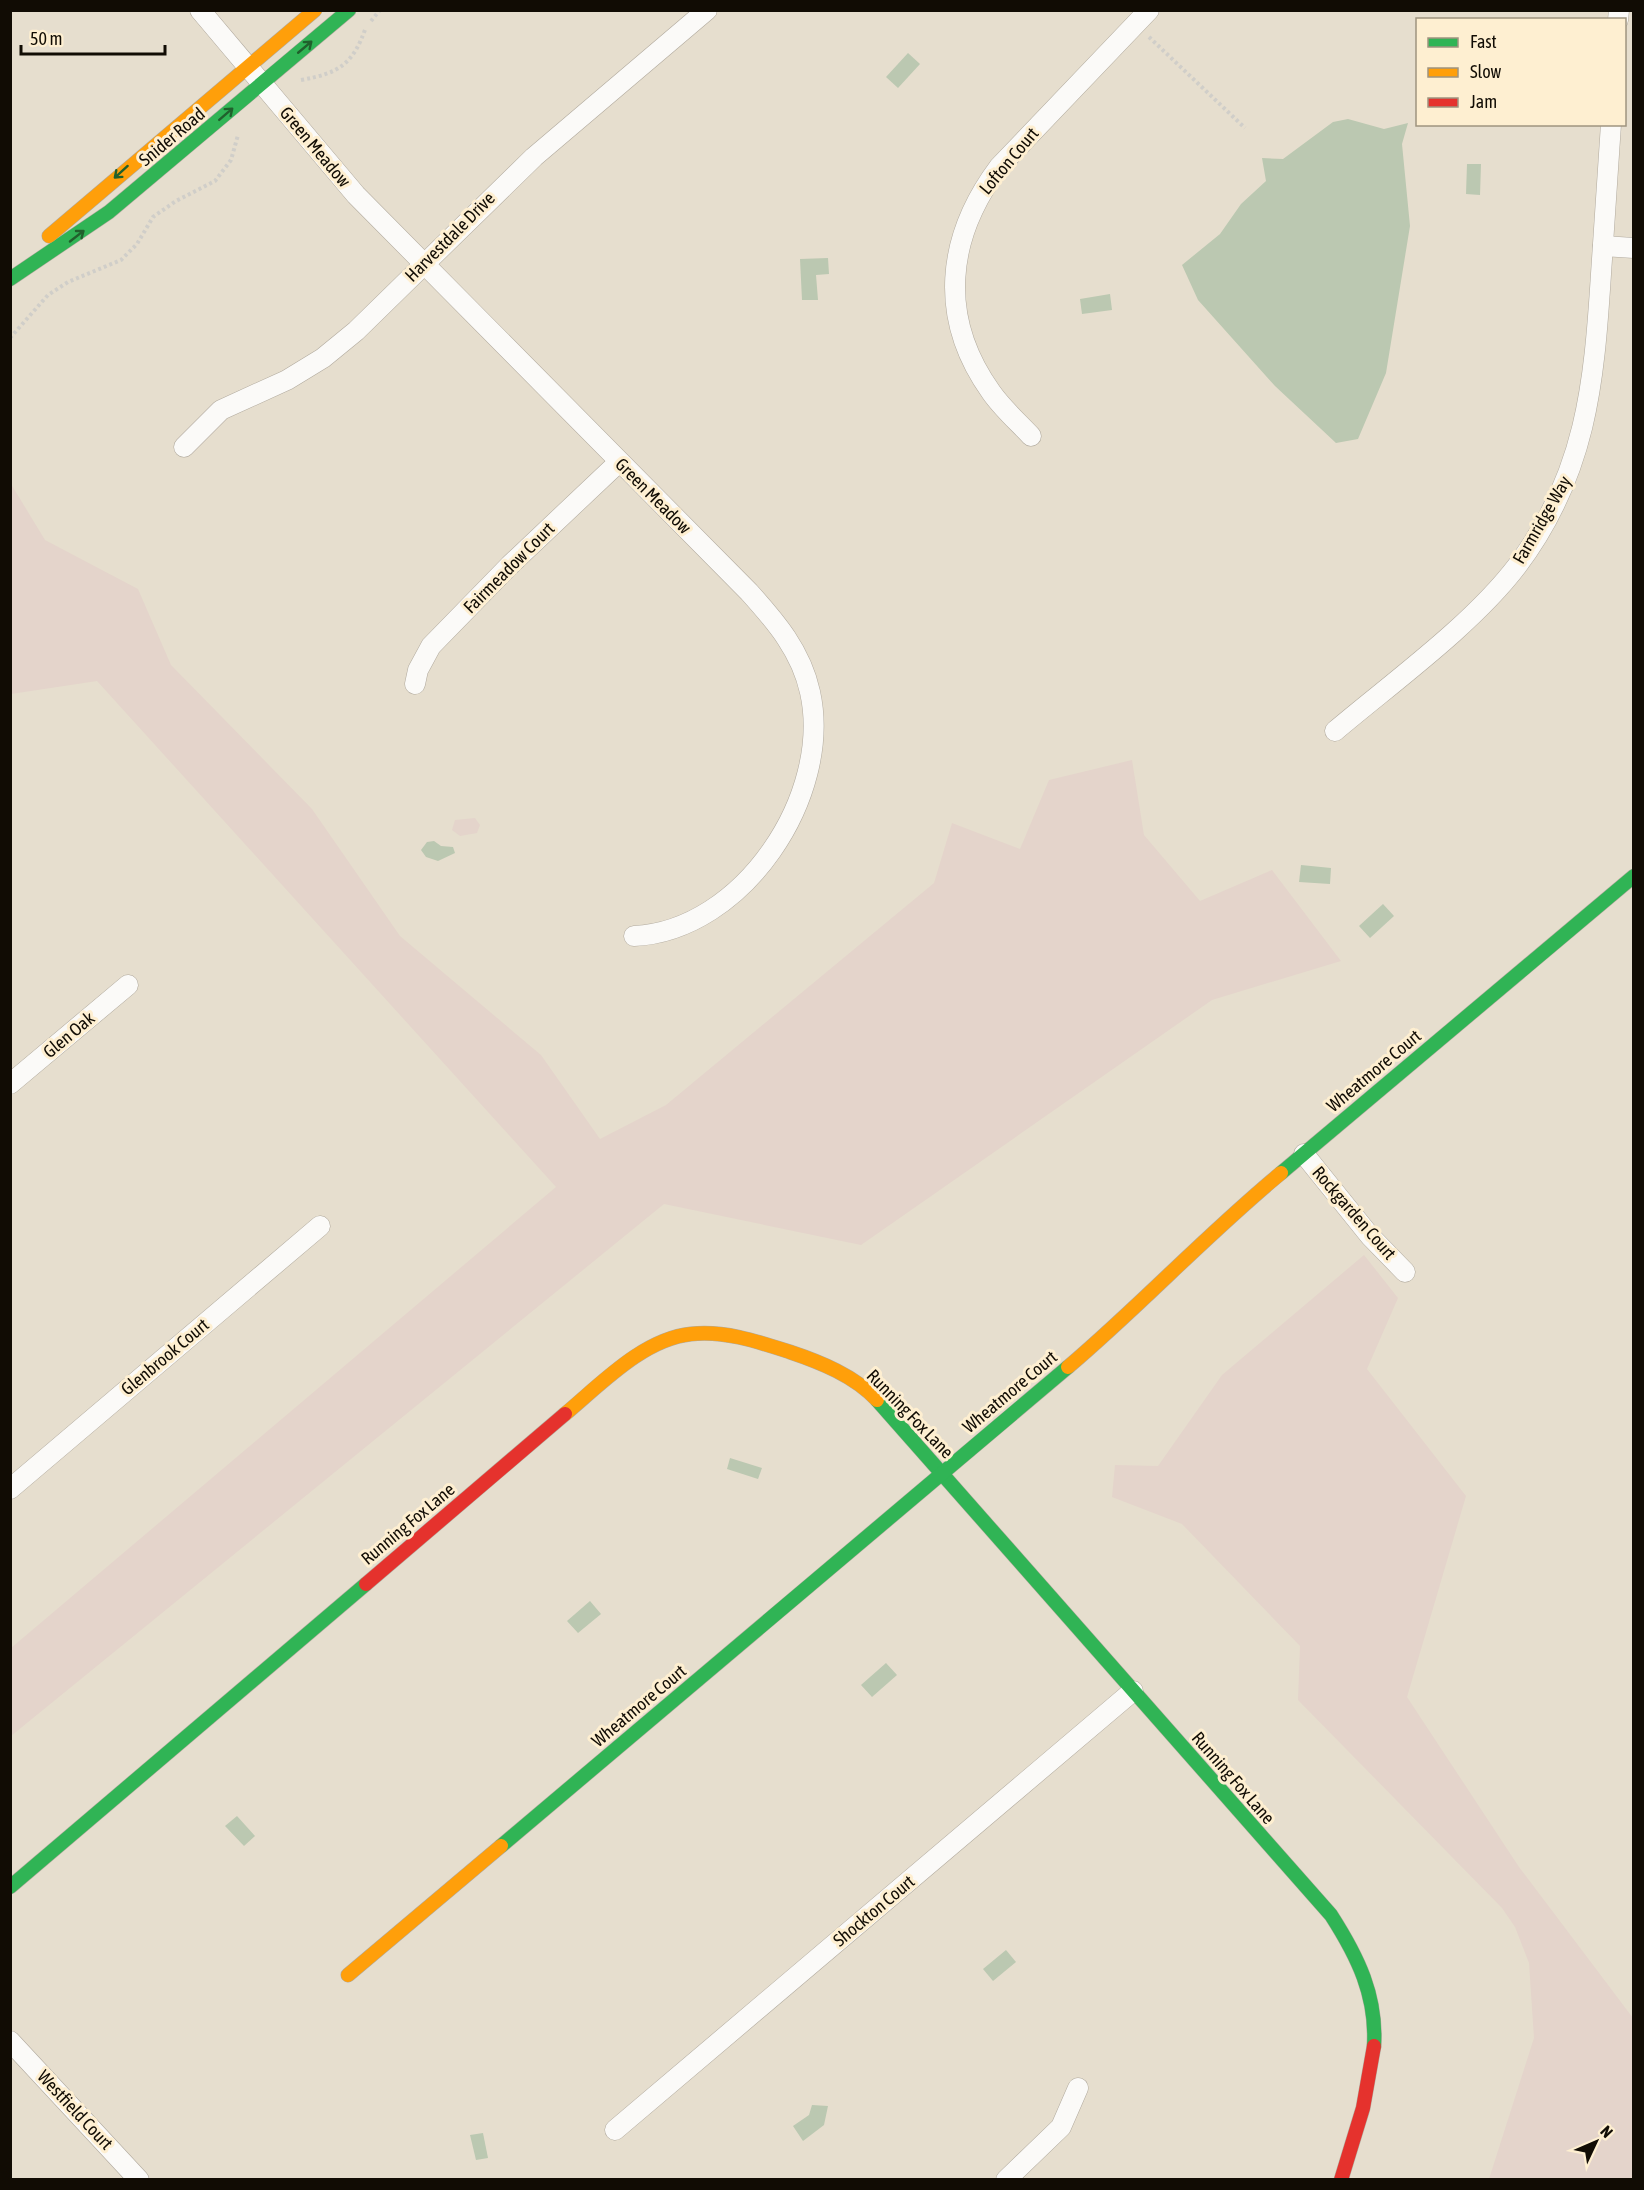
<svg xmlns="http://www.w3.org/2000/svg" width="1644" height="2190" font-family="'Asap Condensed',sans-serif">
<style>
.green{fill:#e4d4cb}
.water{fill:#bbc8b1}
.lines{fill:none;stroke-linecap:round;stroke-linejoin:round}
.street-casing{stroke:#b0a99d;stroke-width:21}
.fast-casing{stroke:#b0a99d;stroke-width:15}
.slow-casing{stroke:#b0a99d;stroke-width:15}
.jam-casing{stroke:#b0a99d;stroke-width:15}
.path{stroke:#d0cec9;stroke-width:4;stroke-dasharray:3 3;stroke-linecap:butt}
.street{stroke:#fbfaf8;stroke-width:20}
.fast{stroke:#30b455;stroke-width:14}
.slow{stroke:#ff9f0a;stroke-width:14}
.jam{stroke:#e5322d;stroke-width:14}
.oneway{stroke:#20602c}
.labels{text-anchor:middle;stroke-width:6;stroke-linejoin:round;paint-order:stroke}
.street-label{font-size:18px;fill:#110c04;stroke:#feefd1}
</style>
<rect width="100%" height="100%" fill="#e6dece"/>
<g class="green">
<polygon points="11,484 45,540 138,589 171,665 312,809 400,936 541,1055 600,1139 666,1105 934,883 952,823 1020,849 1049,780 1132,760 1144,835 1200,901 1272,870 1341,961 1212,1000 861,1245 664,1204 11,1736 11,1648 556,1187 97,681 11,694"/>
<polygon points="475,818 480,825 477,833 460,836 452,830 455,820"/>
<polygon points="1364,1255 1398,1298 1367,1369 1466,1496 1407,1697 1519,1867 1633,2018 1633,2179 1489,2179 1534,2038 1529,1963 1515,1927 1502,1908 1298,1700 1300,1646 1182,1524 1112,1497 1115,1465 1158,1466 1222,1375"/>
</g>
<g class="water">
<polygon points="908,53 920,64 898,88 886,77"/>
<polygon points="1348,119 1384,129 1408,123 1402,144 1410,226 1386,373 1358,439 1336,443 1275,386 1198,300 1182,265 1220,234 1241,204 1266,181 1262,158 1283,159 1333,122"/>
<polygon points="1467,164 1481,164 1480,195 1466,194"/>
<polygon points="828,258 829,274 816,275 818,300 802,300 800,259"/>
<polygon points="1110,294 1112,310 1082,314 1080,299"/>
<polygon points="434,841 441,846 453,847 455,853 438,861 426,857 421,850 427,842"/>
<polygon points="1301,865 1331,868 1330,884 1299,882"/>
<polygon points="1383,904 1394,916 1370,938 1359,926"/>
<polygon points="730,1458 762,1468 758,1479 727,1469"/>
<polygon points="590,1601 601,1614 578,1633 567,1621"/>
<polygon points="886,1663 897,1675 872,1697 861,1685"/>
<polygon points="237,1816 255,1836 244,1846 225,1826"/>
<polygon points="1006,1950 1016,1962 993,1981 983,1969"/>
<polygon points="812,2105 828,2106 824,2125 803,2141 793,2126 809,2115"/>
<polygon points="483,2133 488,2158 476,2160 470,2135"/>
</g>
<g class="lines">
<g class="street-casing">
<g id="street">
<path d="M 200,10 L 356,195 L 749,592 C 776,622 801,651 810,692 C 833,795 743,931 634,936"/>
<polyline points="1618,20 1619,10"/>
<polyline points="1603,246 1634,248"/>
<path d="M 1031,436 C 1018,422 1002,408 991,392 C 938,318 946,238 999,167 L 1149,10"/>
<polyline points="184,447 221,410 287,380 323,358 356,331 534,157 707,10"/>
<polyline points="415,684 418,670 431,646 510,565 619,462"/>
<path d="M 1335,731 C 1393,682 1472,625 1517,566 C 1586,474 1594,385 1601,274 C 1604,224 1608,174 1611,124"/>
<polyline points="10,1084 128,985"/>
<polyline points="1304,1154 1370,1236 1405,1272"/>
<polyline points="10,1489 320,1226"/>
<polyline points="10,2041 139,2180"/>
<polyline points="615,2130 1133,1691"/>
<polyline points="1006,2180 1061,2127 1078,2088"/>
</g>
</g>
<g class="fast-casing">
<g id="fast">
<polyline points="10,279 109,212 349,10"/>
<polyline points="1281,1173 1634,876"/>
<path d="M 877,1400 L 1331,1915 C 1358,1957 1377,1996 1374,2046"/>
<polyline points="501,1846 1068,1367"/>
<polyline points="10,1887 366,1584"/>
</g>
</g>
<g class="slow-casing">
<g id="slow">
<polyline points="49,236 315,10"/>
<path d="M 1068,1367 C 1141,1305 1207,1234 1281,1173"/>
<path d="M 565,1414 C 601,1384 643,1339 691,1334 C 724,1330 759,1342 790,1352 C 820,1362 855,1376 877,1400"/>
<polyline points="348,1975 501,1846"/>
</g>
</g>
<g class="jam-casing">
<g id="jam">
<polyline points="366,1584 565,1414"/>
<polyline points="1341,2180 1363,2108 1374,2046"/>
</g>
</g>
<g class="path">
<polyline points="371,21 380,10"/>
<polyline points="1149,37 1245,128"/>
<path d="M 301,80 C 340,73 353,64 366,27"/>
<polyline points="10,338 48,295 68,282 121,260 137,244 153,217 176,201 215,181 231,160 238,135"/>
</g>
<use href="#street" class="street"/>
<use href="#fast" class="fast"/>
<use href="#slow" class="slow"/>
<use href="#jam" class="jam"/>
</g>
<defs><path id="oneway-shaft" d="M-6 0H5M1.5-3L5.5 0L1.5 3" fill="none" stroke-width="1.6" stroke-linecap="round" stroke-linejoin="round" transform="scale(1.5)"/></defs>
<g class="oneway">
<use href="#oneway-shaft" transform="translate(305 47) rotate(-40)"/>
<use href="#oneway-shaft" transform="translate(226 114) rotate(-41)"/>
<use href="#oneway-shaft" transform="translate(121 172) rotate(138)"/>
<use href="#oneway-shaft" transform="translate(77 236) rotate(-38)"/>
</g>
<g class="labels">
<g class="street-label">
<text transform="translate(172 137) rotate(-40)" y="6">Snider Road</text>
<text transform="translate(315 147) rotate(50)" y="6">Green Meadow</text>
<text transform="translate(1009 161) rotate(-50)" y="6">Lofton Court</text>
<text transform="translate(450 237) rotate(-45)" y="6">Harvestdale Drive</text>
<text transform="translate(653 496) rotate(45)" y="6">Green Meadow</text>
<text transform="translate(1542 520) rotate(-60)" y="6">Farmridge Way</text>
<text transform="translate(509 568) rotate(-45)" y="6">Fairmeadow Court</text>
<text transform="translate(69 1035) rotate(-40)" y="6">Glen Oak</text>
<text transform="translate(1374 1071) rotate(-40)" y="6">Wheatmore Court</text>
<text transform="translate(1354 1213) rotate(49)" y="6">Rockgarden Court</text>
<text transform="translate(165 1357) rotate(-40)" y="6">Glenbrook Court</text>
<text transform="translate(1010 1392) rotate(-40)" y="6">Wheatmore Court</text>
<text transform="translate(910 1414) rotate(46)" y="6">Running Fox Lane</text>
<text transform="translate(408 1524) rotate(-40)" y="6">Running Fox Lane</text>
<text transform="translate(639 1706) rotate(-40)" y="6">Wheatmore Court</text>
<text transform="translate(1233 1778) rotate(49)" y="6">Running Fox Lane</text>
<text transform="translate(874 1911) rotate(-40)" y="6">Shockton Court</text>
<text transform="translate(75 2110) rotate(47)" y="6">Westfield Court</text>
</g>
</g>
<rect width="1644" height="2190" fill="none" stroke="#110c04" stroke-width="24"/>
<rect x="1416" y="18" width="210" height="108" fill="#feefd1" stroke="#9f947f" stroke-width="1.5"/>
<rect x="1428" y="38" width="30" height="9" fill="#30b455" stroke="#9f947f" stroke-width="1.5"/>
<text x="1470" y="48" font-size="18" fill="#110c04">Fast</text>
<rect x="1428" y="68" width="30" height="9" fill="#ff9f0a" stroke="#9f947f" stroke-width="1.5"/>
<text x="1470" y="78" font-size="18" fill="#110c04">Slow</text>
<rect x="1428" y="98" width="30" height="9" fill="#e5322d" stroke="#9f947f" stroke-width="1.5"/>
<text x="1470" y="108" font-size="18" fill="#110c04">Jam</text>
<g transform="translate(1596 2142) rotate(46)" stroke="#feefd1" stroke-width="4.5" paint-order="stroke">
<path d="M0-4.5L10 22L0 15L-10 22Z" fill="#110c04"/>
<text y="-9" font-size="16" font-weight="bold" text-anchor="middle" fill="#110c04">N</text>
</g>
<path d="M21 45v9h144v-9" fill="none" stroke="#110c04" stroke-width="3"/>
<text x="30" y="45" font-size="18" fill="#110c04" stroke="#feefd1" stroke-width="4.5" paint-order="stroke">50 m</text>
</svg>
